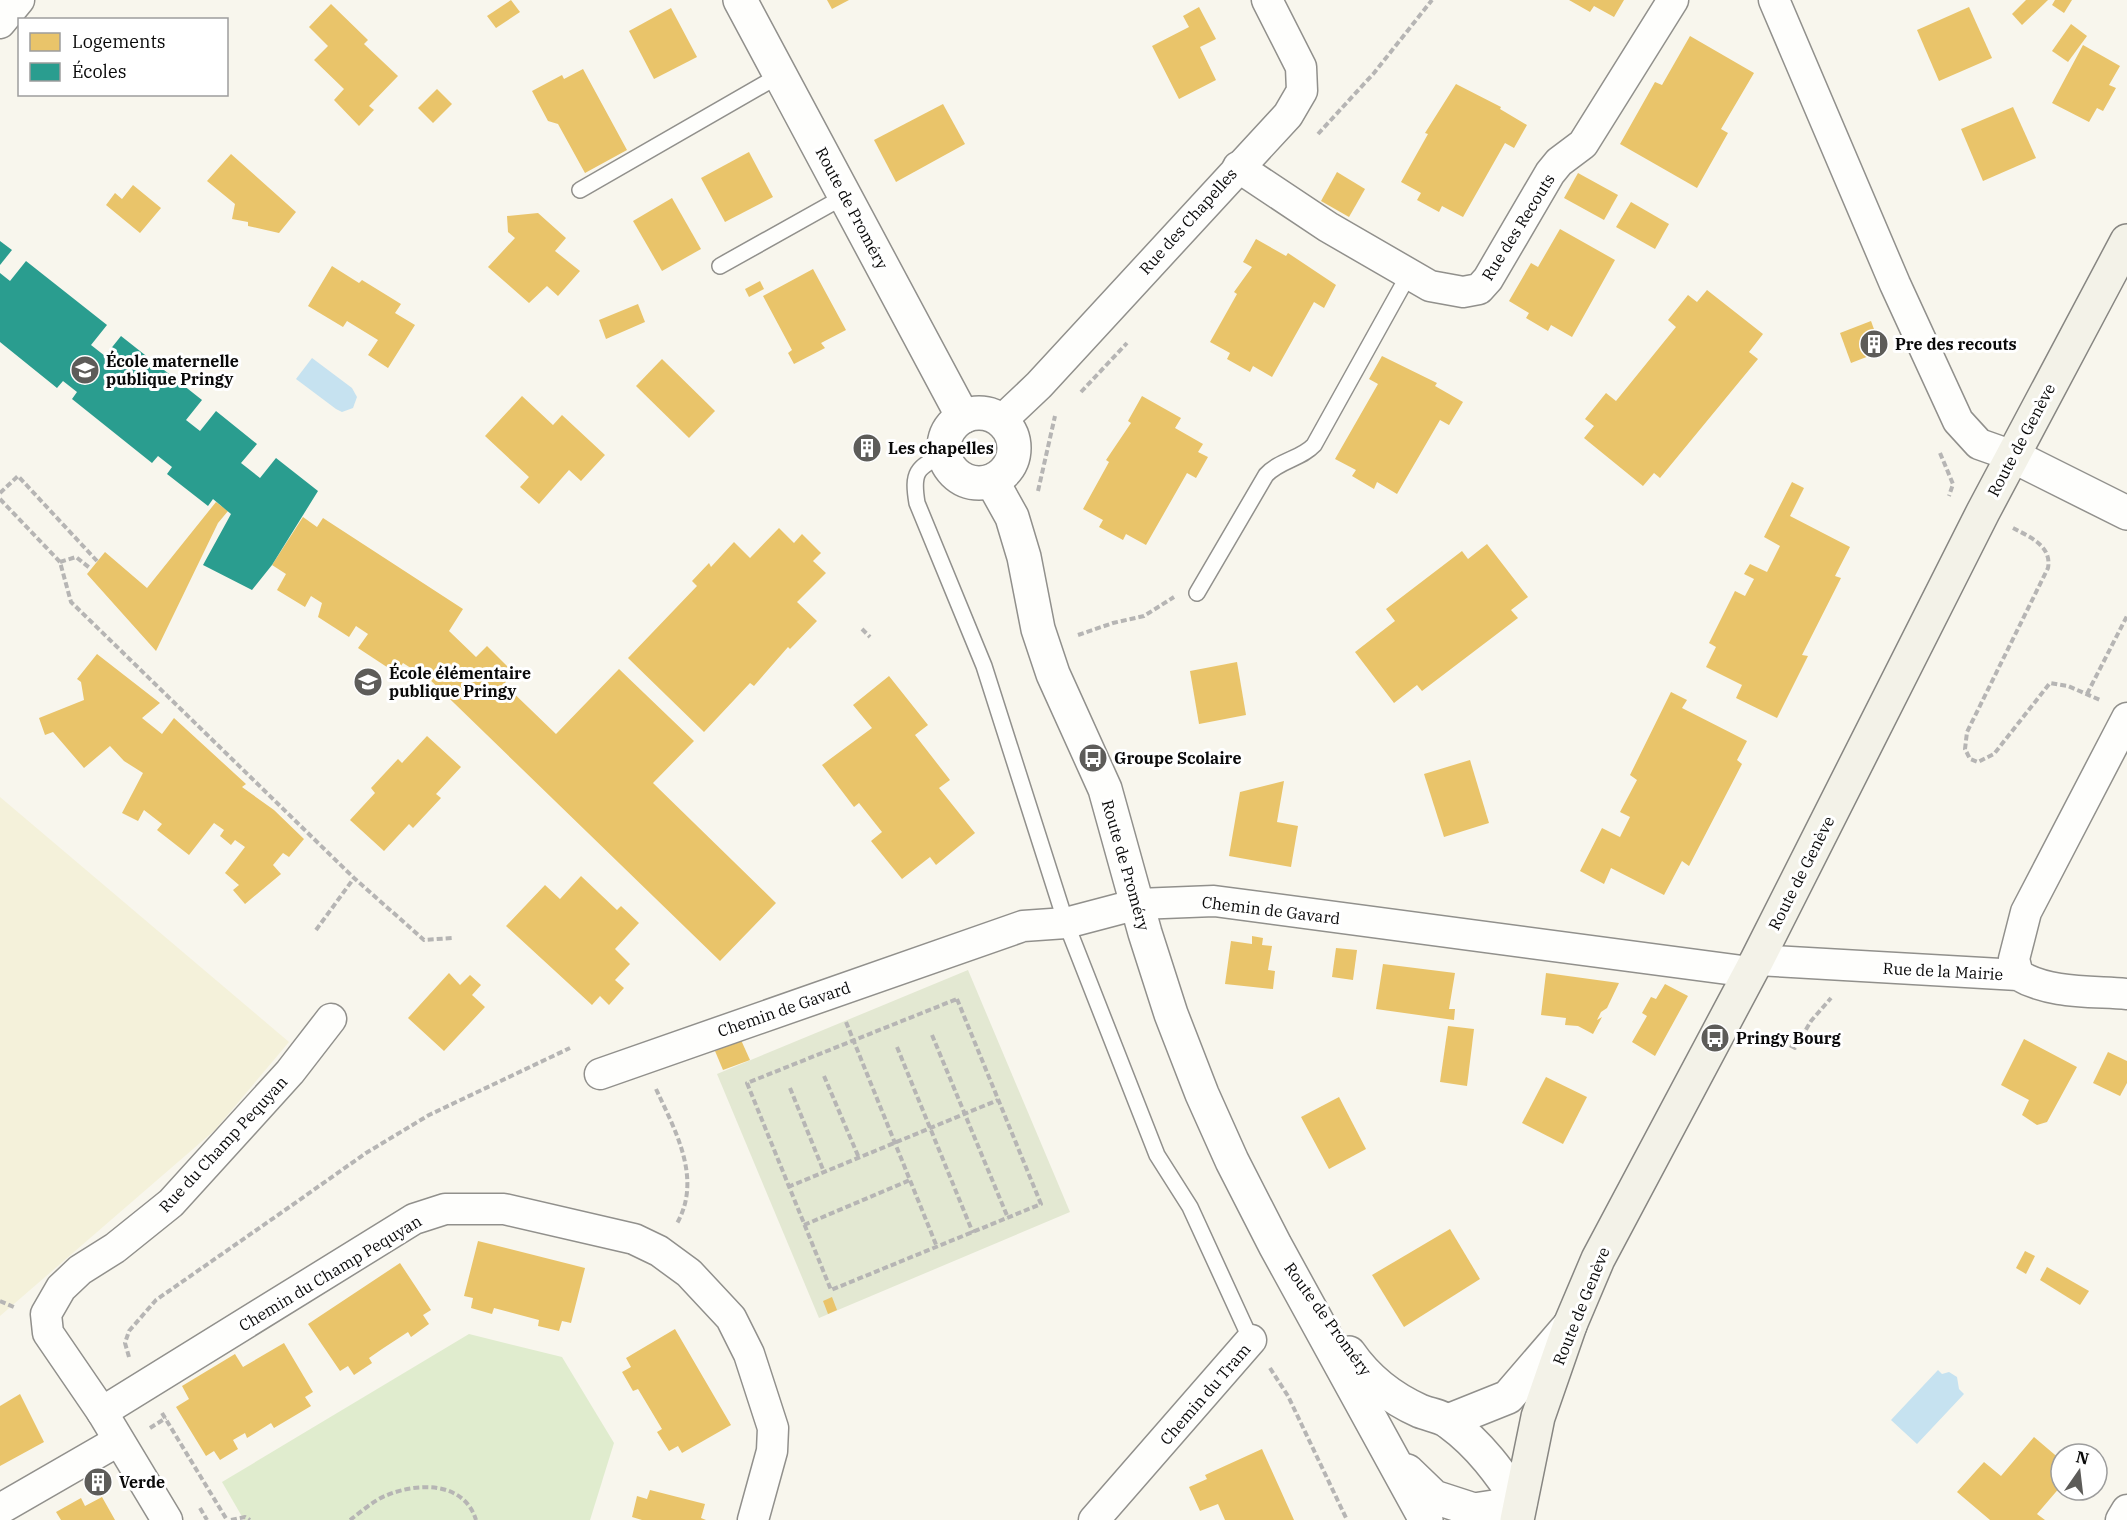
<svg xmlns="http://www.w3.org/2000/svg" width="2127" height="1520" font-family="'IBM Plex Serif',serif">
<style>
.farmland{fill:#f4f1da}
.green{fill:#e0ecce}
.cemetery{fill:#e3e8d2}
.water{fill:#c6e2f0}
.homes{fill:#e9c46a}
.schools{fill:#2a9d8f}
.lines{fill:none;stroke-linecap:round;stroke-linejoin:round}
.service-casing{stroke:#91908c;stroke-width:18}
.minor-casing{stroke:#91908c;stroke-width:33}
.tertiary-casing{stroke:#91908c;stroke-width:36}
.secondary-casing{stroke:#878682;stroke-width:36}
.path{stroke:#b6b5b4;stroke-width:4;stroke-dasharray:6 3;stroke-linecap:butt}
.service{stroke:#fefefc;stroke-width:15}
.minor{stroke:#fefefc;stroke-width:30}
.tertiary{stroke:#fefefc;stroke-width:33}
.secondary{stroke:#f3f2e8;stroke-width:33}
.labels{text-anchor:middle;stroke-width:6;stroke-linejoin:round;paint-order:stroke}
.street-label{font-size:16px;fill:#090909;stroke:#fff}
.poi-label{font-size:16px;font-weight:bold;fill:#090909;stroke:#fff;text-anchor:start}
</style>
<rect width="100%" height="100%" fill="#f8f6ed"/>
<polygon class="farmland" points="0,797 289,1042 215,1130 0,1316"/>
<polygon class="green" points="469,1334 562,1357 614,1443 590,1520 244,1520 222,1482"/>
<polygon class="cemetery" points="968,970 1070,1212 819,1318 717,1074"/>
<g class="water">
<polygon points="312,358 352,388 357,397 353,408 342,412 336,409 296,379"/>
<polygon points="1938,1370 1942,1374 1949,1372 1957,1377 1959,1389 1964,1394 1917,1444 1891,1420"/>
</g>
<g class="homes">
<polygon points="511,0 520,12 496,28 487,16"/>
<polygon points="827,0 849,0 832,9"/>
<polygon points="1569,0 1624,0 1614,17 1594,6 1590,12"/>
<polygon points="2026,0 2048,0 2022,25 2012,14"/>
<polygon points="2055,0 2072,0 2064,13 2052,5"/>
<polygon points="331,4 368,40 364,44 398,76 369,106 374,110 359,126 334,100 344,89 314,60 328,46 309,27"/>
<polygon points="1199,7 1216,39 1200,47 1216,80 1179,99 1152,46 1189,27 1183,16"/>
<polygon points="1969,7 1992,58 1939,81 1917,30"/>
<polygon points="671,8 697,57 654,79 629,31"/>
<polygon points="2071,24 2087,36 2068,62 2052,51"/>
<polygon points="1690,36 1754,73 1721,129 1728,133 1697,188 1620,144 1655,82 1662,85"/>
<polygon points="2083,45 2120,66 2109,85 2116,88 2103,111 2097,108 2089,122 2052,103"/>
<polygon points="583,69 627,150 585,173 558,124 548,121 532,91 562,75 564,79"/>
<polygon points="1456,84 1501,107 1500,109 1527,125 1514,148 1505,143 1463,217 1442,206 1439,212 1417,200 1421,193 1401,182 1428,134 1425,133"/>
<polygon points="437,89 452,104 433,123 418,108"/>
<polygon points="943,104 965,144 896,182 874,140"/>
<polygon points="2013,107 2036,158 1983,181 1961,129"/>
<polygon points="749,152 773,197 725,222 701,178"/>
<polygon points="231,154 296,212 279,233 248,226 248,222 232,219 235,204 207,181"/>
<polygon points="1337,172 1365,189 1349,217 1321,201"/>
<polygon points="1578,173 1618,195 1604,220 1564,198"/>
<polygon points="133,185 161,208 140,233 106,205 115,193 122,199"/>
<polygon points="672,198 701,249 662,271 633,221"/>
<polygon points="1631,202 1669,224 1655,249 1616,227"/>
<polygon points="538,213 566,238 555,251 580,271 558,296 547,286 529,303 488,267 515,238 508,232 507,216"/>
<polygon points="1560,229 1615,260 1572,337 1551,325 1548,331 1526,318 1529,313 1509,301 1531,263 1538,267"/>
<polygon points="1256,239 1286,256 1288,253 1336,285 1324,308 1314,302 1272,377 1253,366 1250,372 1227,359 1230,353 1210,342 1237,294 1234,292 1252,267 1243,262"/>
<polygon points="332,266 359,283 362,280 401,304 395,313 415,325 388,368 368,355 378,340 347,321 343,327 308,306"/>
<polygon points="813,269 846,330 821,343 825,348 794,364 788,353 792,350 763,296"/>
<polygon points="760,281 764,289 749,297 745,289"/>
<polygon points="1707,290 1763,334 1749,352 1758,359 1660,478 1654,473 1643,486 1584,438 1594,426 1585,419 1606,393 1616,401 1676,327 1668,320 1688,295 1697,302"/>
<polygon points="638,304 645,322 606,339 599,320"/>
<polygon points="1871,321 1882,351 1851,363 1840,333"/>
<polygon points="1382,356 1437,383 1435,386 1463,402 1449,425 1440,420 1397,494 1377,482 1374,489 1352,476 1356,470 1335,459 1378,384 1369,379"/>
<polygon points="662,359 715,411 689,438 636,386"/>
<polygon points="522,396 553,425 562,415 605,455 581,481 569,470 539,504 520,487 529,477 485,436"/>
<polygon points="1142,396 1181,418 1175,428 1203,444 1198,452 1208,457 1196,478 1187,473 1146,545 1126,534 1123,540 1099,527 1103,520 1083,509 1109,462 1106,460 1131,423 1128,421"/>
<polygon points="877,438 880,454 858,457 855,442"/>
<polygon points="1792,482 1804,488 1790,516 1850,547 1835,576 1841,578 1802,655 1808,656 1777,718 1736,698 1742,685 1706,667 1716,647 1709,643 1735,591 1745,596 1754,579 1744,574 1750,564 1767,572 1780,546 1764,537"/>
<polygon points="216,502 228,511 218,523 156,651 87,574 105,552 147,588"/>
<polygon points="303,517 317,527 323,518 463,609 449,631 476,657 487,646 514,673 504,684 556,734 619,669 694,741 653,783 776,903 720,961 422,672 420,674 403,663 396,673 358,648 368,634 356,626 349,637 318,617 322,603 311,596 305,607 277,590 286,574 272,565"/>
<polygon points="779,528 794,543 802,534 821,553 813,561 826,573 797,602 817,621 790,649 788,647 754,686 750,683 704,732 628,658 697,586 692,581 709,563 711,567 734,542 750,558"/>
<polygon points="1487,544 1528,597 1511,610 1518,618 1422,691 1417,685 1394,703 1355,652 1395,621 1386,609 1462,551 1468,559"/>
<polygon points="97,654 160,703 142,718 162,734 174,718 246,784 242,787 274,810 304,839 289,857 283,853 273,865 281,874 245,904 233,890 239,885 225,873 245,847 235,840 231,845 220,836 224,830 214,823 189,855 157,830 162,824 144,810 138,821 122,813 143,773 124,761 110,746 84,768 53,732 45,735 39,718 84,700 81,682 77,679"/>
<polygon points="1237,662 1246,715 1199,724 1190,671"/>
<polygon points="889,676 928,725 915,735 950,780 939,788 975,833 936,865 930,857 902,879 871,841 882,832 859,803 854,807 822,765 872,728 853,705"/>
<polygon points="1671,692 1687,700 1682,708 1747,741 1737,760 1742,764 1689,866 1682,861 1664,895 1611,868 1604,884 1580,871 1602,828 1620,837 1630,817 1620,812 1637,780 1630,775"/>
<polygon points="427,736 461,767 436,794 441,798 413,828 409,824 384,851 350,820 375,793 371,788 398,759 402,763"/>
<polygon points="1470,760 1489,823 1444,837 1424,774"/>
<polygon points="1284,781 1277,822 1298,826 1291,867 1229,856 1240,792"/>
<polygon points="581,876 617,910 621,906 639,923 615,949 630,964 615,980 624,988 609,1005 600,996 592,1005 506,926 545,885 560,899"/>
<polygon points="1252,936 1263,938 1262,945 1272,946 1268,970 1275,971 1273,989 1225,984 1231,941 1252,944"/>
<polygon points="1336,948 1357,950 1353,980 1332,977"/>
<polygon points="1383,964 1455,973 1449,1009 1455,1009 1454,1020 1376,1009"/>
<polygon points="449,973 460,985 470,975 481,985 472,995 485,1007 444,1051 408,1018"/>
<polygon points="1546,973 1619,983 1607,1008 1601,1012 1597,1020 1602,1017 1593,1034 1578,1026 1565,1025 1566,1018 1541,1015"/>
<polygon points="1665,984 1688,996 1655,1056 1632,1042 1647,1016 1642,1013 1651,997 1656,999"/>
<polygon points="1448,1026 1474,1029 1467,1086 1440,1082"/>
<polygon points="2024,1039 2077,1067 2047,1122 2037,1125 2022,1115 2029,1100 2001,1085"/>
<polygon points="741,1040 750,1060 723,1070 715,1051"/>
<polygon points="2108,1052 2127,1061 2127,1083 2120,1096 2093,1083"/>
<polygon points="1546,1077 1587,1097 1563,1144 1522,1123"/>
<polygon points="1339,1097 1366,1149 1329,1169 1301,1117"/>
<polygon points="1450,1229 1480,1279 1404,1327 1372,1275"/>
<polygon points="478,1241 585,1268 571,1323 562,1321 559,1331 538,1326 539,1320 494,1308 492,1314 471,1308 473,1298 464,1296"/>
<polygon points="2025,1251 2035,1256 2026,1274 2016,1268"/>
<polygon points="400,1263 431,1310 423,1315 429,1324 411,1337 408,1332 382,1349 369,1358 372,1363 354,1375 348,1366 340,1371 308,1324"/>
<polygon points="2047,1267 2089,1291 2080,1305 2040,1280"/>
<polygon points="832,1297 837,1310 828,1314 823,1301"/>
<polygon points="675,1329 731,1425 682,1453 678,1446 669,1451 657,1432 662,1429 638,1389 633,1391 622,1372 631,1367 626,1358"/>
<polygon points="284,1343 313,1392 305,1397 311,1406 274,1428 271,1423 247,1438 245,1433 233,1440 238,1449 220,1460 214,1451 206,1456 176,1407 189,1399 182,1386 235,1354 243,1367"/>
<polygon points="20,1394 44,1442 0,1466 0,1406"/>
<polygon points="2034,1437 2061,1460 2061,1486 2037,1514 2045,1520 1990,1520 1957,1492 1984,1462 2001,1476"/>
<polygon points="1262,1449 1294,1520 1225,1520 1218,1504 1200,1511 1189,1487 1207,1479 1205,1475"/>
<polygon points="104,1471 112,1483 92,1494 85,1481"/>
<polygon points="650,1490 705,1504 701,1518 706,1520 642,1520 632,1517 637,1496 647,1499"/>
<polygon points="102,1497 115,1520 61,1520 56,1512 81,1498 85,1506"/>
</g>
<g class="schools">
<polygon points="0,241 12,250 0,265"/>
<polygon points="26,261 107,325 91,345 105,356 121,336 202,400 186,420 200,431 216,411 257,444 241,463 260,478 276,458 318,491 272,565 252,590 203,565 231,514 213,499 208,506 167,474 172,467 158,456 152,463 72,399 77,392 63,381 57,388 0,342 0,273 10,281"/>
</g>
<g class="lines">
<g class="service-casing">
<g id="service">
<polyline points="580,190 780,75"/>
<polyline points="720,266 845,196"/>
<path d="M 944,455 C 916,467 912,473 917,503 L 984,666 L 1066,923 L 1157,1155 L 1190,1207 L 1251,1340"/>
<path d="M 1197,593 L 1266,475 C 1280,460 1301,459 1314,445 L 1409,274"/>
</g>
</g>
<g class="minor-casing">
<g id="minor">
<polyline points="1774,0 1895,284 1958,421 1979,444 2013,456"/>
<polyline points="0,23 19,0"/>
<polyline points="1238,167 1328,227 1430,286 1463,292 1479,289 1488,279 1550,173 1559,162 1583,144 1673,0"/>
<polyline points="1001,421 1039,385 1288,115 1302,91 1301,67 1267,0"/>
<path d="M 1757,960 L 2018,975 C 2050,994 2091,991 2127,994"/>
<polyline points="2018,975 2014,959 2026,912 2127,718"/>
<polyline points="600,1074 1023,926 1066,923 1138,904 1214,901 1750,972"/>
<polyline points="102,1412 414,1219 445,1209 504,1209 634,1239 659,1251 689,1273 731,1318 749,1354 773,1428 772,1451 753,1520"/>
<polyline points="0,1509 118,1441"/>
<polyline points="167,1520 102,1412 48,1333 46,1314 61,1288 80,1270 115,1248 171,1203 290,1072 331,1019"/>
<polyline points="1094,1520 1251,1340"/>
<polyline points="2121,1520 2127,1510"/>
</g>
</g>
<g class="tertiary-casing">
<g id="tertiary">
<polyline points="740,0 963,417"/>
<circle cx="979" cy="448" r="35"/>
<polyline points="2013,456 2127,513"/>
<polyline points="992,481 1012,517 1024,557 1038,629 1053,674 1105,789 1145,933 1171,1014 1202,1094 1232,1161 1275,1245 1426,1520"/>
<path d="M 1349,1353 C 1367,1379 1391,1398 1420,1411 C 1430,1415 1442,1416 1450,1423 C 1480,1445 1500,1473 1520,1503 L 1474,1510 L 1434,1497 L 1407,1471"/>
<polyline points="1448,1421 1508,1397 1570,1325"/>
</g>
</g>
<g class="secondary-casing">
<polyline id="secondary" points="1517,1520 1538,1417 1570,1325 1598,1259 1757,960 1983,512 2127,241"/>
</g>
<g class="path">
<polyline points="1318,134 1374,73 1432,0"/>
<polyline points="1081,392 1127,343"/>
<polyline points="1940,453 1953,484 1949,496"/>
<polyline points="1038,491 1055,416"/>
<polyline points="0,493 18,476 97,561"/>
<polyline points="0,499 60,562 71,602 354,878 424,940 452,938"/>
<path d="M 2013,528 C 2030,537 2052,546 2048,568 L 1967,732 L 1965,749 L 1970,759 L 1978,762 L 1994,754 L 2050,683 L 2068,686 L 2100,700"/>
<polyline points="60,562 76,557 91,569"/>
<polyline points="862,629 870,637"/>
<polyline points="1078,635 1113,623 1144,616 1174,597"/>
<polyline points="2087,694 2127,616"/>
<polyline points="316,930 354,878"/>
<polygon points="957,999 1041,1204 831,1290 747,1083"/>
<polyline points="846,1022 937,1247"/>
<polyline points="932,1035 1008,1218"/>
<polyline points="1774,1037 1795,1048 1811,1021 1831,998"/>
<polyline points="897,1047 973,1233"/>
<polyline points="824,1076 859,1158"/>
<polyline points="790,1088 824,1172"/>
<path d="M 656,1089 C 676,1132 703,1180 676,1225"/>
<polyline points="788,1187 998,1100"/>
<polyline points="804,1225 910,1180"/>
<polyline points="0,1301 16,1308"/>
<polyline points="129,1357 125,1343 129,1331 156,1300 288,1208 366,1153 429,1115 570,1048"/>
<polyline points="1270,1368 1288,1396 1347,1520"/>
<polyline points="162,1413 227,1520"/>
<polyline points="150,1428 166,1418"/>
<polyline points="200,1508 207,1520"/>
<polyline points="231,1520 245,1517 250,1520"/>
<path d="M 350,1520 C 361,1512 373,1501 385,1496 C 417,1482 464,1481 476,1520"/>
</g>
<use href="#service" class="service"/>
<use href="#minor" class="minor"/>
<use href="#tertiary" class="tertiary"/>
<use href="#secondary" class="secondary"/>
</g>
<defs>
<g id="building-disc" transform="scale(1.5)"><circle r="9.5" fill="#5d5c59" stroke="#fff"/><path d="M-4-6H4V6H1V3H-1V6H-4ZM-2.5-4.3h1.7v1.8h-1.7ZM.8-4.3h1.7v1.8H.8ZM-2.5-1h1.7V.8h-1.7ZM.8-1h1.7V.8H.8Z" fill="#fff"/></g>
<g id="school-disc" transform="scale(1.5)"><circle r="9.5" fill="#5d5c59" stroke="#fff"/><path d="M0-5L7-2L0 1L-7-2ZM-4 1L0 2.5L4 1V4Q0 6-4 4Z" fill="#fff"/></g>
<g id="bus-disc" transform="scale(1.5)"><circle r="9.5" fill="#5d5c59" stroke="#fff"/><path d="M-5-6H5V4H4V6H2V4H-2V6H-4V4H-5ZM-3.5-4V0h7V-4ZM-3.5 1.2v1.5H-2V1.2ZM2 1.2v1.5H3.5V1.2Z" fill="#fff"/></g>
</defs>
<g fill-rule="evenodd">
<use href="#building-disc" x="1874" y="344"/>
<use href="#school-disc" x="85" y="370"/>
<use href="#building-disc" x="867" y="448"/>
<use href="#school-disc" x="368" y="682"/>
<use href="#bus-disc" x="1093" y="758"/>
<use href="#bus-disc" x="1715" y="1038"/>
<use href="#building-disc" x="98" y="1482"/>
</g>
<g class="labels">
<g class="street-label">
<text transform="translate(852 208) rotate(62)" y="6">Route de Proméry</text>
<text transform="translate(1188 221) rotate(-48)" y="6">Rue des Chapelles</text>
<text transform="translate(1518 227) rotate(-58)" y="6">Rue des Recouts</text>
<text transform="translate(2021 440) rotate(-62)" y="6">Route de Genève</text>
<text transform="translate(1126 865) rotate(74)" y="6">Route de Proméry</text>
<text transform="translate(1801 873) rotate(-63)" y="6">Route de Genève</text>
<text transform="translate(1271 910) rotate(7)" y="6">Chemin de Gavard</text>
<text transform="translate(1943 971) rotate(3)" y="6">Rue de la Mairie</text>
<text transform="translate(784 1009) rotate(-19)" y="6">Chemin de Gavard</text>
<text transform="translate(223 1144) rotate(-47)" y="6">Rue du Champ Pequyan</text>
<text transform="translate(330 1273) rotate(-31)" y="6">Chemin du Champ Pequyan</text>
<text transform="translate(1581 1306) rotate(-68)" y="6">Route de Genève</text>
<text transform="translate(1328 1319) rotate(54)" y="6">Route de Proméry</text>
<text transform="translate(1205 1394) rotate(-49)" y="6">Chemin du Tram</text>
</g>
<g class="poi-label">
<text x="1895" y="350">Pre des recouts</text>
<text x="106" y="367">École maternelle<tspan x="106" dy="18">publique Pringy</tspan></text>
<text x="888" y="454">Les chapelles</text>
<text x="389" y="679">École élémentaire<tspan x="389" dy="18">publique Pringy</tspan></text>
<text x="1114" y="764">Groupe Scolaire</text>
<text x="1736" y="1044">Pringy Bourg</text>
<text x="119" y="1488">Verde</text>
</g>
</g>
<rect x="18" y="18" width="210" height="78" fill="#ffffff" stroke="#9d9d9d" stroke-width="1.5"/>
<rect x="30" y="33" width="30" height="18" fill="#e9c46a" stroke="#9d9d9d" stroke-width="1.5"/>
<text x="72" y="48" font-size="18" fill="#090909">Logements</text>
<rect x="30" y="63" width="30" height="18" fill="#2a9d8f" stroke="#9d9d9d" stroke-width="1.5"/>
<text x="72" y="78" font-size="18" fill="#090909">Écoles</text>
<g transform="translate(2079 1472) rotate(14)"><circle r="28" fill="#ffffff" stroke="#9d9d9d" stroke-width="1.5"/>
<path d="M0-4.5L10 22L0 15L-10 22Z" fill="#5d5c59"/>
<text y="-9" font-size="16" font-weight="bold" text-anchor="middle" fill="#090909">N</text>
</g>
</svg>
